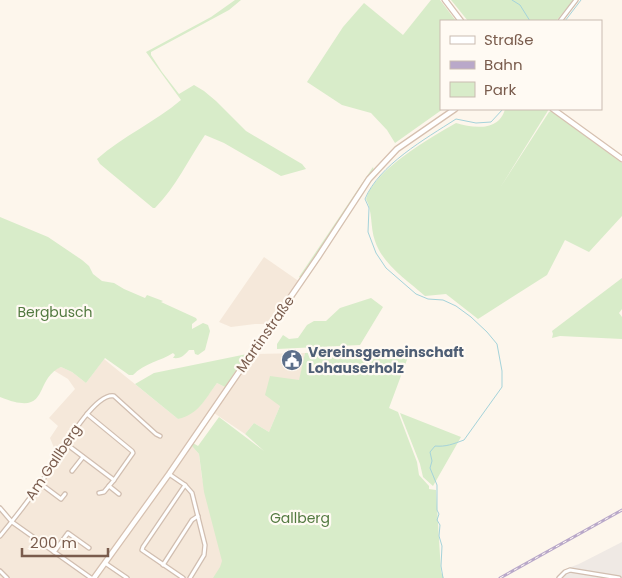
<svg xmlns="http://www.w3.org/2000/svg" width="622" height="578" font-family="Poppins,sans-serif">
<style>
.residential{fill:#f5e8da}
.industrial{fill:#efe9e4}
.green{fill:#d8ecc9}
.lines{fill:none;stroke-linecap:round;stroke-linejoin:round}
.stream{stroke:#a5d3da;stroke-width:1}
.street-casing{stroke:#d1beb0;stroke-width:5.5}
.secondary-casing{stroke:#d6c0b0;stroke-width:7}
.street{stroke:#fff;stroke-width:3}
.secondary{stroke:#fff;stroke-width:4.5}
.rail-casing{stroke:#b9a8c9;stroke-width:3}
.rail{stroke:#fffaf3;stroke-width:1;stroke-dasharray:4;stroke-linecap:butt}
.labels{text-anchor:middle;stroke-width:4.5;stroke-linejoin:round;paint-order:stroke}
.park-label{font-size:14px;fill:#537a41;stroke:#fffaf3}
.street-label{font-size:14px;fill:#7a5c4d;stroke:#fffaf3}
.service-label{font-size:14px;font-weight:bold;fill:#4e5e75;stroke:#fffaf3;text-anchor:start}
</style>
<rect width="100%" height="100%" fill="#fdf6ec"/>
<g class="residential">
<polygon points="264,257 300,282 270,324 255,324 231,327 219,322"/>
<polygon points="305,353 299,383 280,406 269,432 254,423 245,434 214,413 191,445 199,454 202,478 220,541 226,578 0,578 0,507 12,519 57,455 50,438 58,426 49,418 75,389 68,379 53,370 61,367 72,372 86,383 104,359 178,419 200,406 217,383 225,387 247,354"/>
</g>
<polygon class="industrial" points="622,542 622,578 556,578 563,570 579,564"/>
<g class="green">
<path d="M 235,0 L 241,0 L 229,10 L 151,52 L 151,55 L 162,72 L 179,94 L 194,85 L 204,91 L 216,101 L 246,131 L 302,164 L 306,169 L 281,176 L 224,143 L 205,135 C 188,160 176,187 155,208 L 153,208 L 100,164 L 97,159 C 123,136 155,122 181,100 L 146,52 L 211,17 Z"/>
<polygon points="431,0 440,0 456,21 441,21 441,109 443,109 395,143 387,130 371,113 342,105 307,82 343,27 364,3 403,35"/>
<polygon points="451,0 574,0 556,21 468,21"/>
<path d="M 505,109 L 549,109 L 500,188 L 549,112 L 551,111 L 622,163 L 622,216 L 589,252 L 565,240 L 547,275 L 478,319 L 446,294 L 425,296 C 407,280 383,265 375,241 C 370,227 373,212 366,199 C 375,169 430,138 456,123 C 473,128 499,132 505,109 Z"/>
<polygon points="373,167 374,171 355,196 301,278 299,277"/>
<path d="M 0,217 L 48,237 L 82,260 L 89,266 L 93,274 L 102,281 L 114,283 L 124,289 L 145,298 L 147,295 L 163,301 L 161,302 L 196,318 L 197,320 L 192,324 L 192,329 L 203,323 L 208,325 L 210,331 L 205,350 L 198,355 L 195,354 L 194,350 L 189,350 C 184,355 182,359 173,358 L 175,355 L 173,353 C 161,361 144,363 133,375 L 129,375 L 105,358 L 86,383 L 72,372 L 61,367 C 32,380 52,418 0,397 Z"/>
<polygon points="622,278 622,309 619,313 622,317 622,339 560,336 552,338 553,334 552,331"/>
<polygon points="371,298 383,307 360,345 277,349 277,344 283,335 289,339 298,338 307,325 314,321 326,321 340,308"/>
<polygon points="364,351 408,357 389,408 398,412 417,462 419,475 429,486 429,489 436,490 441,572 444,578 213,578 220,567 222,561 204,492 199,454 191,445 193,443 198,446 219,417 264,451 245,434 254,423 269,432 280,406 265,395 270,376 299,380 305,353"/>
<path d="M 247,354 L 225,387 L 217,383 C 205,399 199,414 178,419 L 135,384 L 154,373 Z"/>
<polygon points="400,413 461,437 433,486 423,477 420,464"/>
</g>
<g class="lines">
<g class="stream">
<polyline points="512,0 520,5 530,21"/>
<polyline points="565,21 581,0"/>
<path d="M 443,578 L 441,566 L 442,546 L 439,536 L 440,525 L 437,520 L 439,514 L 437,510 L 437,485 L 430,468 L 432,461 L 430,452 L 435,446 C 446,447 453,444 464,440 L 502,387 L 502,371 L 497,344 L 487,332 L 471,317 L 456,306 L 443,300 L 428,299 L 416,294 L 386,268 L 376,253 L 368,232 L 369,208 L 365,199 C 379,165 425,139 456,119 L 476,123 L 491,122 L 503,109"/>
</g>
<g class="street-casing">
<g id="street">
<polyline points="560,21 576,0"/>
<polyline points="65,443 114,480 133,453 132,451 87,414"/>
<polyline points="72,471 83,457"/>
<polyline points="169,474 185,485 192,493 205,545 204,555 190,578"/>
<polyline points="41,484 61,499 65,494"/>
<polyline points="109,486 119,494"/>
<polyline points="99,493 104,492 114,480"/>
<polyline points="0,508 12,522 91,578"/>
<path d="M 0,536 C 15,518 29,500 42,481 C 54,465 92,392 114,396 L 156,434 L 160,436"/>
<polyline points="54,552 68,533 89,548"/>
<polyline points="105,563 127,578"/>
<polyline points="163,565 192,520 198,516"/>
<polyline points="0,571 7,578"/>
<polyline points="183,578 142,550 143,547 185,485"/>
<polyline points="559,578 565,572 570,570 619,578"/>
</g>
</g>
<g class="secondary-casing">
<g id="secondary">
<polyline points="445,0 461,21"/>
<polyline points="553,109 622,159"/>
<polyline points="94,578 169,474 318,257 369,179 397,149 455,109"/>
</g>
</g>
<use href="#street" class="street"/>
<use href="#secondary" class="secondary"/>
<g class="rail-casing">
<polyline id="rail" points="500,578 622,510"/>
</g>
<use href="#rail" class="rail"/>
</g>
<defs>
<g id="civic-disc" transform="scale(1.125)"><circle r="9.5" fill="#5c6f8a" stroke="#fffaf3"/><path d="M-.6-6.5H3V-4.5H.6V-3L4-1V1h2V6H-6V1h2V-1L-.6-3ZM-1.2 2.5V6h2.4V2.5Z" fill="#fff"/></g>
</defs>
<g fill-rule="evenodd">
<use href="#civic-disc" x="292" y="360"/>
</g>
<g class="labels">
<g class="park-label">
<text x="55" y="317">Bergbusch</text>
<text x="300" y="523">Gallberg</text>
</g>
<g class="street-label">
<text transform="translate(265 334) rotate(-55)" y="5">Martinstraße</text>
<text transform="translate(53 462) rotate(-56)" y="5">Am Gallberg</text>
</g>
<g class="service-label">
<text x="308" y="357">Vereinsgemeinschaft<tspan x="308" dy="16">Lohauserholz</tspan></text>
</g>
</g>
<rect x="440" y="20" width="162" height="90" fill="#fffaf3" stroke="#cabbb1"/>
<rect x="450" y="36" width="25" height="8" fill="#ffffff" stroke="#cabbb1"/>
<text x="484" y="45" font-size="15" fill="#7a5c4d">Straße</text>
<rect x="450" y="61" width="25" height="8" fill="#b9a8c9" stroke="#cabbb1"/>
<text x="484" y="70" font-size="15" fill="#7a5c4d">Bahn</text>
<rect x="450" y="82" width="25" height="15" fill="#d8ecc9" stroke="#cabbb1"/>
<text x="484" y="95" font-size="15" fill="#7a5c4d">Park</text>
<path d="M22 548v8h86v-8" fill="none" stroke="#7a5c4d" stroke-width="2.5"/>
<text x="30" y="548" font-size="15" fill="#7a5c4d" stroke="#fffaf3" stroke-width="4" paint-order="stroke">200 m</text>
</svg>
